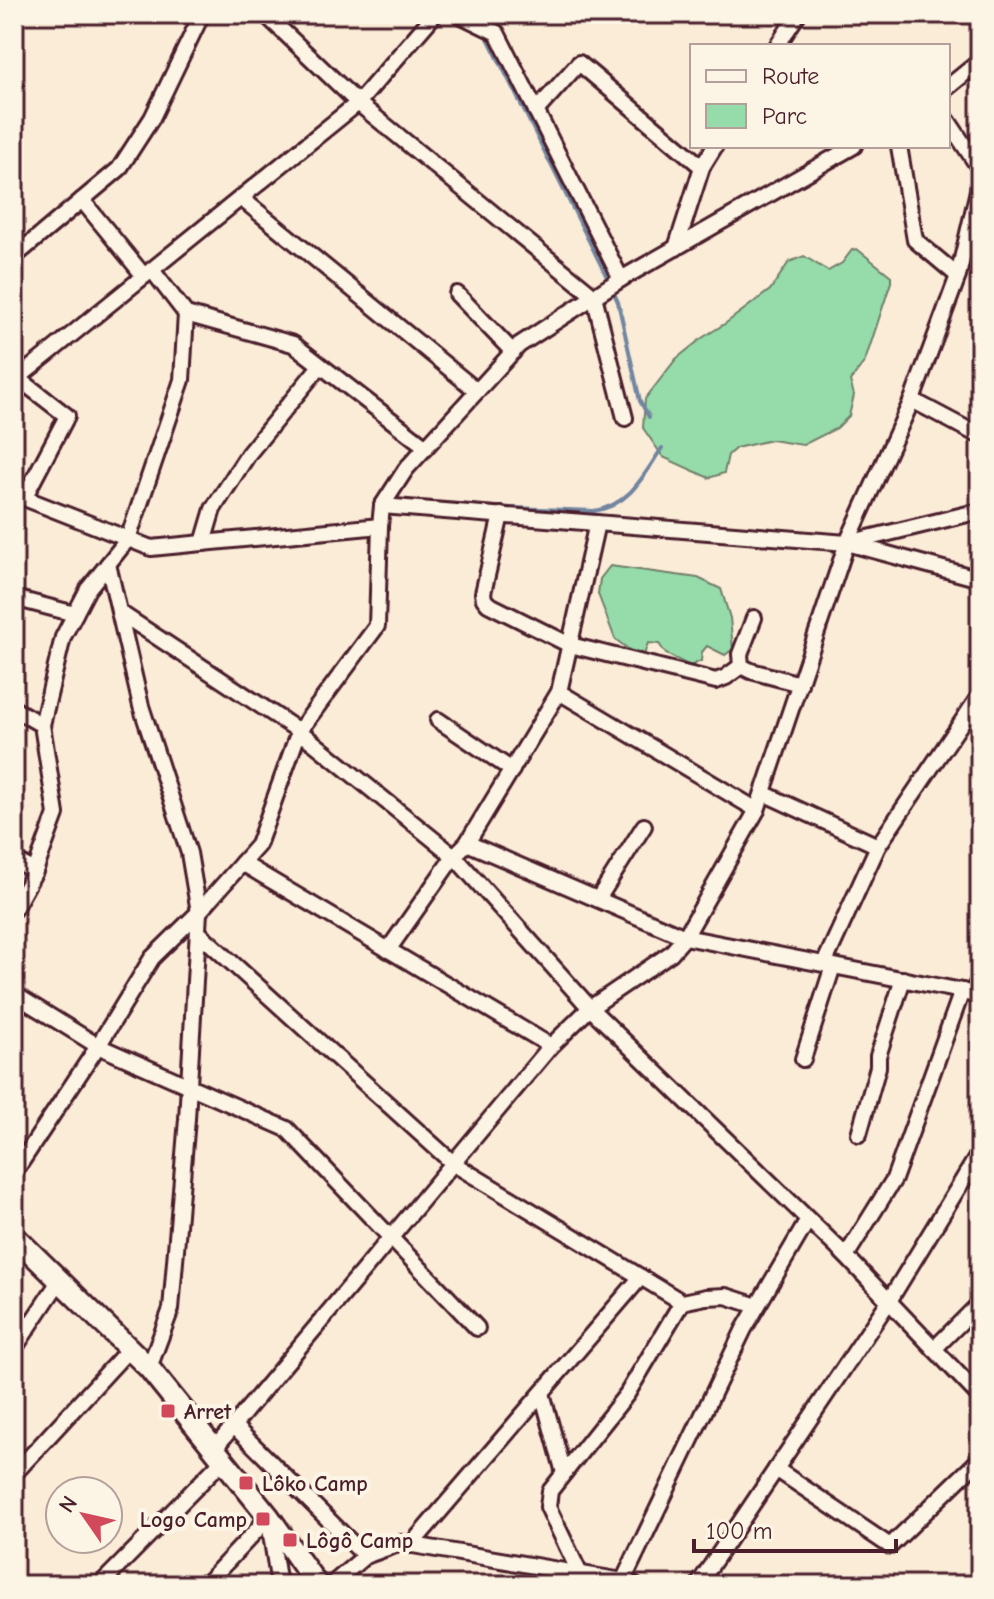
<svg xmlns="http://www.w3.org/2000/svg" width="994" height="1599" font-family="'Comic Neue',sans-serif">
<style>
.green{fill:#95dcaa;stroke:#707e6a;stroke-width:2}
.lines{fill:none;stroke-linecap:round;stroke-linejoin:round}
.stream{stroke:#72859f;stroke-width:4}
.minor-casing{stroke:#4a1f2b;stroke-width:20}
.highway-casing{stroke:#4a1f2b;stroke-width:26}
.minor{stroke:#fcf5e5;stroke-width:14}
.highway{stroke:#fcf5e5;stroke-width:20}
.poi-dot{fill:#d1495b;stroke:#fcf5e5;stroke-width:3}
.labels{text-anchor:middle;stroke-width:8;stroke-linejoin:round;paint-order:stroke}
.poi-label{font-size:22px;font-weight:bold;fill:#4a1f2b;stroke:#fcf5e5;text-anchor:start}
</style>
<rect width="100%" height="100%" fill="#fbecd8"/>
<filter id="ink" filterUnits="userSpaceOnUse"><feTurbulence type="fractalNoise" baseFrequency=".0125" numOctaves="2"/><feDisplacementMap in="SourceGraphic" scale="16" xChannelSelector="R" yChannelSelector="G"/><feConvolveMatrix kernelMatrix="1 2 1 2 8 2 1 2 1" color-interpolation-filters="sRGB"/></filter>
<g filter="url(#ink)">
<g class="green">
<polygon points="857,249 891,276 891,282 865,361 850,381 854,395 849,416 837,428 803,445 771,440 736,448 728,455 724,473 709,478 663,457 643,428 645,399 676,359 702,338 726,323 770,290 789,262 804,256 828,271 842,263 852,250"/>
<polygon points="610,566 698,578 721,589 730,618 733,649 725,655 707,646 702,652 701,661 690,666 666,654 659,644 648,643 644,655 636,655 615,639 598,594 600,579"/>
</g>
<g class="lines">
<g class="stream">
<polyline points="486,34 609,281"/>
<polyline points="612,289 618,302 640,401 649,417"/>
<path d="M 484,507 L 594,511 C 630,505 643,476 662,448"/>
</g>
<g class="minor-casing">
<g id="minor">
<polyline points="265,14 358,103 594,296 625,418"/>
<polyline points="458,14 497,33 621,279"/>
<polyline points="777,46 798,14"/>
<polyline points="948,87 980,61"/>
<polyline points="536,111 579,63 702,167"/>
<polyline points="948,121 980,169"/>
<polyline points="899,146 915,240 958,276"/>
<polyline points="241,198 477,391"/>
<polyline points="82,200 144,276"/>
<polyline points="676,248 702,167 715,146"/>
<polyline points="14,257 119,169 152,118 202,14"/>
<polyline points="152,270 186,314 293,344 426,447"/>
<polyline points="457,294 513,352"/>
<polyline points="14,375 67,416 24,498"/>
<polyline points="18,378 358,103 435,14"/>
<polyline points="912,400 980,436"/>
<polyline points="14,494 151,548 380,526"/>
<polyline points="382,506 847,543 980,579"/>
<polyline points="501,515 483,593 484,599 488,604 570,645 716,681 726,677 741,666"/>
<polyline points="852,542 980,511"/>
<polyline points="203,543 213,509 249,453 320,366"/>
<polyline points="108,564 141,706 189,853 199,912 187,1119 171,1309 149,1368"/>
<polyline points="14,598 75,614"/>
<polyline points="119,612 299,731 454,856 590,1008 846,1256 980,1397"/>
<polyline points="754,618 740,654 741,666 751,671 800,684"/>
<polyline points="559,692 757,810"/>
<polyline points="14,709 42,725"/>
<polyline points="438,720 512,770"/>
<polyline points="763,793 878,846"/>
<polyline points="467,843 685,937 962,991 980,997"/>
<polyline points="14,860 35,871"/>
<polyline points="242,863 551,1046"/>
<polyline points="598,899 644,826"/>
<polyline points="14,909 35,871 56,814 42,725 63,637 88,589 128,539 182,380 186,314"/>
<polyline points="198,932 454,1164 682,1302 706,1297 726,1296 757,1306"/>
<polyline points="388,950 454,856 467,843 559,692 597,523"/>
<polyline points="824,964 878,846 980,695"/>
<polyline points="14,994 98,1046 287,1129 477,1328"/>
<polyline points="972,994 980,978"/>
<polyline points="803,1059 833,966"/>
<polyline points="859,1134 878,1067 878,1056 903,979"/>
<polyline points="14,1173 98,1046 152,958 199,912 258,845 299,731 377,626 380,526 382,506 406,469 519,345 621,279 854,146"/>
<polyline points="846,1256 894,1179 962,991"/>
<polyline points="14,1349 60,1280"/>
<polyline points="934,1349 980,1303"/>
<polyline points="542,1393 564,1473"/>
<polyline points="234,1426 365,1556"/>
<polyline points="214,1449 551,1046 590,1008 671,953 685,937 757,810 847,543 912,400 958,276 980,182"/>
<polyline points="776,1469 890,1546 980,1459"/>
<polyline points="14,1474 130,1348"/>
<polyline points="269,1522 279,1585"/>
<polyline points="411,1545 641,1277"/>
<polyline points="580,1574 548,1507 550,1491 627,1394 682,1302"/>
<polyline points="623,1581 744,1329 808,1220"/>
<polyline points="100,1585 223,1460"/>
<polyline points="205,1585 269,1517"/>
<polyline points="331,1585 365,1556 401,1543 623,1581 634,1585"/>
<polyline points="698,1585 889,1301 980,1152"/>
</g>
</g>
<g class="highway-casing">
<polyline id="highway" points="14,1236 149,1368 269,1517 317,1585"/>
</g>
<use href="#minor" class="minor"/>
<use href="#highway" class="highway"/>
</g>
</g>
<g class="poi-dot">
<rect x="160" y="1403" width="16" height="16" rx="4"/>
<rect x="238" y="1475" width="16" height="16" rx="4"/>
<rect x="255" y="1511" width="16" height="16" rx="4"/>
<rect x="282" y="1532" width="16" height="16" rx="4"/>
</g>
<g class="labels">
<g class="poi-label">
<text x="184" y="1419">Arret</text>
<text x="262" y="1491">Lôko Camp</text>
<text x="247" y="1527" text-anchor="end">Logo Camp</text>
<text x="306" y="1548">Lôgô Camp</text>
</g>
</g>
<rect width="994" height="1599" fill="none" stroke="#fcf5e5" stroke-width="48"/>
<rect x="24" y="24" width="946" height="1551" fill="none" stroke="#4a1f2b" stroke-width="3" filter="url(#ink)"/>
<rect x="690" y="44" width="260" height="104" fill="#fcf5e5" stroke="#b59f9b" stroke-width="2"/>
<rect x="706" y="70" width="40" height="12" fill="#fcf5e5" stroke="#b59f9b" stroke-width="2"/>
<text x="762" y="84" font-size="24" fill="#4a1f2b">Route</text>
<rect x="706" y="104" width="40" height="24" fill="#95dcaa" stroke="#b59f9b" stroke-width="2"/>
<text x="762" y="124" font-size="24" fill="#4a1f2b">Parc</text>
<g transform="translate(84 1515) rotate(304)"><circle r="38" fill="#fcf5e5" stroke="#b59f9b" stroke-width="2"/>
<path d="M0-6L14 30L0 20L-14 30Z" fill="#d1495b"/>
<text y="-12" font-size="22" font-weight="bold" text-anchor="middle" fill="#4a1f2b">N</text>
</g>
<path d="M694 1539v12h202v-12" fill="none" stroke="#4a1f2b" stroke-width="4"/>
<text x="706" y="1539" font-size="24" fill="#4a1f2b" stroke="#fcf5e5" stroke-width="6" paint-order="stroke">100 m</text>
</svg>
